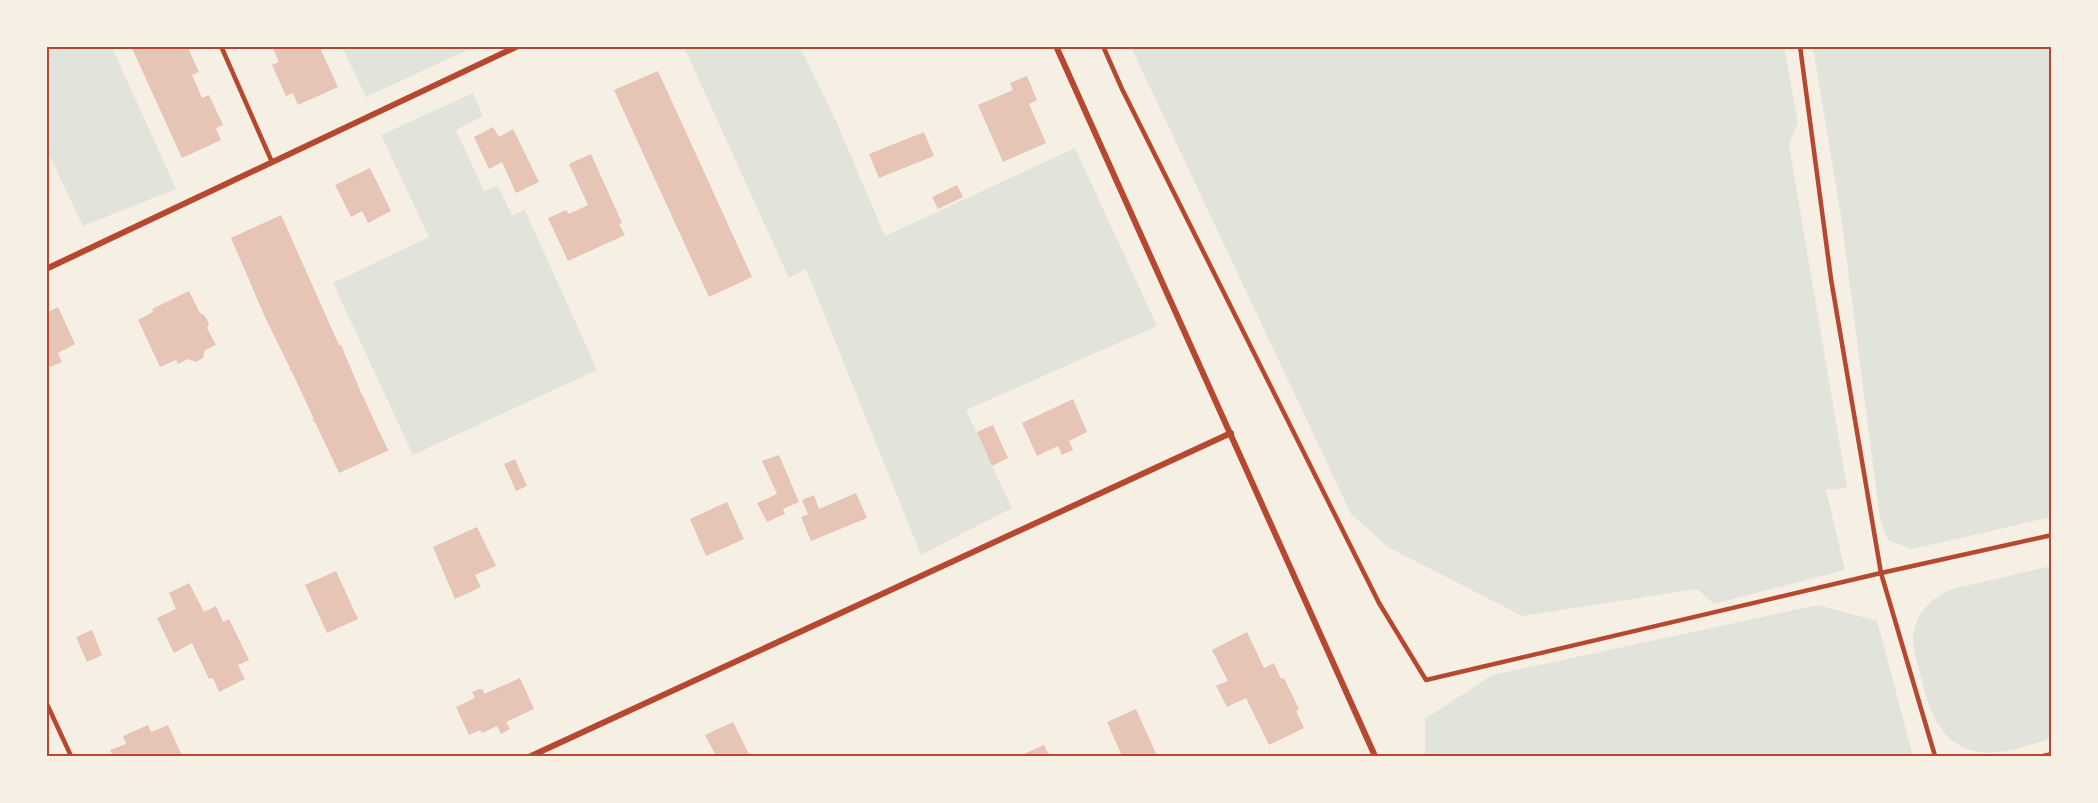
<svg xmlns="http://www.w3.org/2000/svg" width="2098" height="803" font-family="'Exo 2',sans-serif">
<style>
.green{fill:#e2e4dc}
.building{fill:#e6c5b7}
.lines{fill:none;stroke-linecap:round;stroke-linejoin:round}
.service{stroke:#b5482f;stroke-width:4.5}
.minor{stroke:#b5482f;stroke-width:6}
.neatline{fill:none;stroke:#b5482f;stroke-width:2}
</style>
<rect width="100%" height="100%" fill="#f6efe4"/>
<g class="green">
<polygon points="47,46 112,47 176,189 83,226 47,150"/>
<polygon points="342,47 474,47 366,97"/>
<polygon points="684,47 800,47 836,121 885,236 1075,148 1157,326 966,410 1012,508 921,555 806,269 789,278"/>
<polygon points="1131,47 1784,47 1798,123 1789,144 1847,488 1826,490 1845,570 1714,604 1697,589 1522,616 1388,547 1351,514"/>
<polygon points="1813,47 2051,47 2051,517 1912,549 1888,540 1880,519 1841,216"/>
<polygon points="473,93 483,116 456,130 484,191 497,185 512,215 525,210 597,370 413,455 333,283 429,237 381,135"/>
<path d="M 2051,566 L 2051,739 C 2027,745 2000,757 1975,751 C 1938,743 1929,708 1921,677 C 1917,661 1910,644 1915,627 C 1920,608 1934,597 1952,589 Z"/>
<polygon points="1818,605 1877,621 1913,756 1425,756 1425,719 1492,675"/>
</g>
<g class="building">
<polygon points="131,46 187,46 199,72 192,75 202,98 209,95 223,125 216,128 221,140 182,158"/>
<polygon points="272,46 319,46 338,87 298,105 293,93 286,96 272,65 279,62"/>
<polygon points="658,71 752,277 709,297 614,90"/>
<polygon points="1027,76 1037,100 1029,104 1046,143 1003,162 978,105 1013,90 1010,83"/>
<polygon points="493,127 499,137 513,129 539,182 516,193 502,162 489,169 474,137"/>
<polygon points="924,132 934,156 879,178 869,154"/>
<polygon points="591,154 622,223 619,224 625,235 568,261 548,218 566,210 569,214 588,205 569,164"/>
<polygon points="370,168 391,211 368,223 362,211 351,217 335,185"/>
<polygon points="957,185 963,197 938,209 932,197"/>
<polygon points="281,215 339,345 341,345 363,397 366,399 364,399 387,448 389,450 339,473 315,422 312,420 314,419 291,370 289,371 290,368 265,317 231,238"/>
<polygon points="189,291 200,313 204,315 209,323 207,328 216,345 205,350 203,358 196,362 188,359 178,364 176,360 160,367 138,320 153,312 152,309"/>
<polygon points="58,307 75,344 58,353 62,362 50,367 46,359 46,313"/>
<polygon points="1073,399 1087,432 1069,441 1073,450 1062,455 1058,446 1037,456 1022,423"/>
<polygon points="993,425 1008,458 992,466 977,432"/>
<polygon points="779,455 799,502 783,509 785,514 767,522 757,503 777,494 762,461"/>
<polygon points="515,459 527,486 516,491 504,464"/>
<polygon points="856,493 867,518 811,541 801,517 808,514 802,500 814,495 819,509"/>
<polygon points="727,502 744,539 706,556 690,519"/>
<polygon points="477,527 496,566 475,575 481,587 455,599 433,547"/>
<polygon points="336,571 358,619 327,633 305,585"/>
<polygon points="189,583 204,612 216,606 223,622 229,619 249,660 238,665 245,679 219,692 213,678 209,679 192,643 174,653 157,618 176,609 169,593"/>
<polygon points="92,630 102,655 87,662 76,637"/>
<polygon points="1247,632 1264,668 1274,663 1281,679 1284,678 1299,709 1296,711 1304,728 1269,745 1246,698 1227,707 1216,686 1228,681 1212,650"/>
<polygon points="520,678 534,709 506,722 510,729 501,734 497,726 482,733 480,730 469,735 456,707 475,698 472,692 479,689 483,690 484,694"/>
<polygon points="1136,709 1157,756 1122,756 1107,722"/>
<polygon points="733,722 750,756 716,756 705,735"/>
<polygon points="148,725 151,732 168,725 182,756 113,756 110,750 126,744 123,736"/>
<polygon points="1044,745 1049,756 1025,756 1024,754"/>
</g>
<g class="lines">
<g class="service">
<polyline points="221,46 272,162"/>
<polyline points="1103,46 1122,89 1379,603 1426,680 1881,573 2052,535"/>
<polyline points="1800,46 1831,279 1881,573 1935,756"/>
<polyline points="46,702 71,756"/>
<polyline points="2043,756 2052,754"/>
</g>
<g class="minor">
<polyline points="1056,46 1375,756"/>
<polyline points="46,269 518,46"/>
<polyline points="531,756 1231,433"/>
</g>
</g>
<rect width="2098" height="803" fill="none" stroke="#f6efe4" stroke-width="96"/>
<rect x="48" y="48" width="2002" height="707" class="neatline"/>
</svg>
